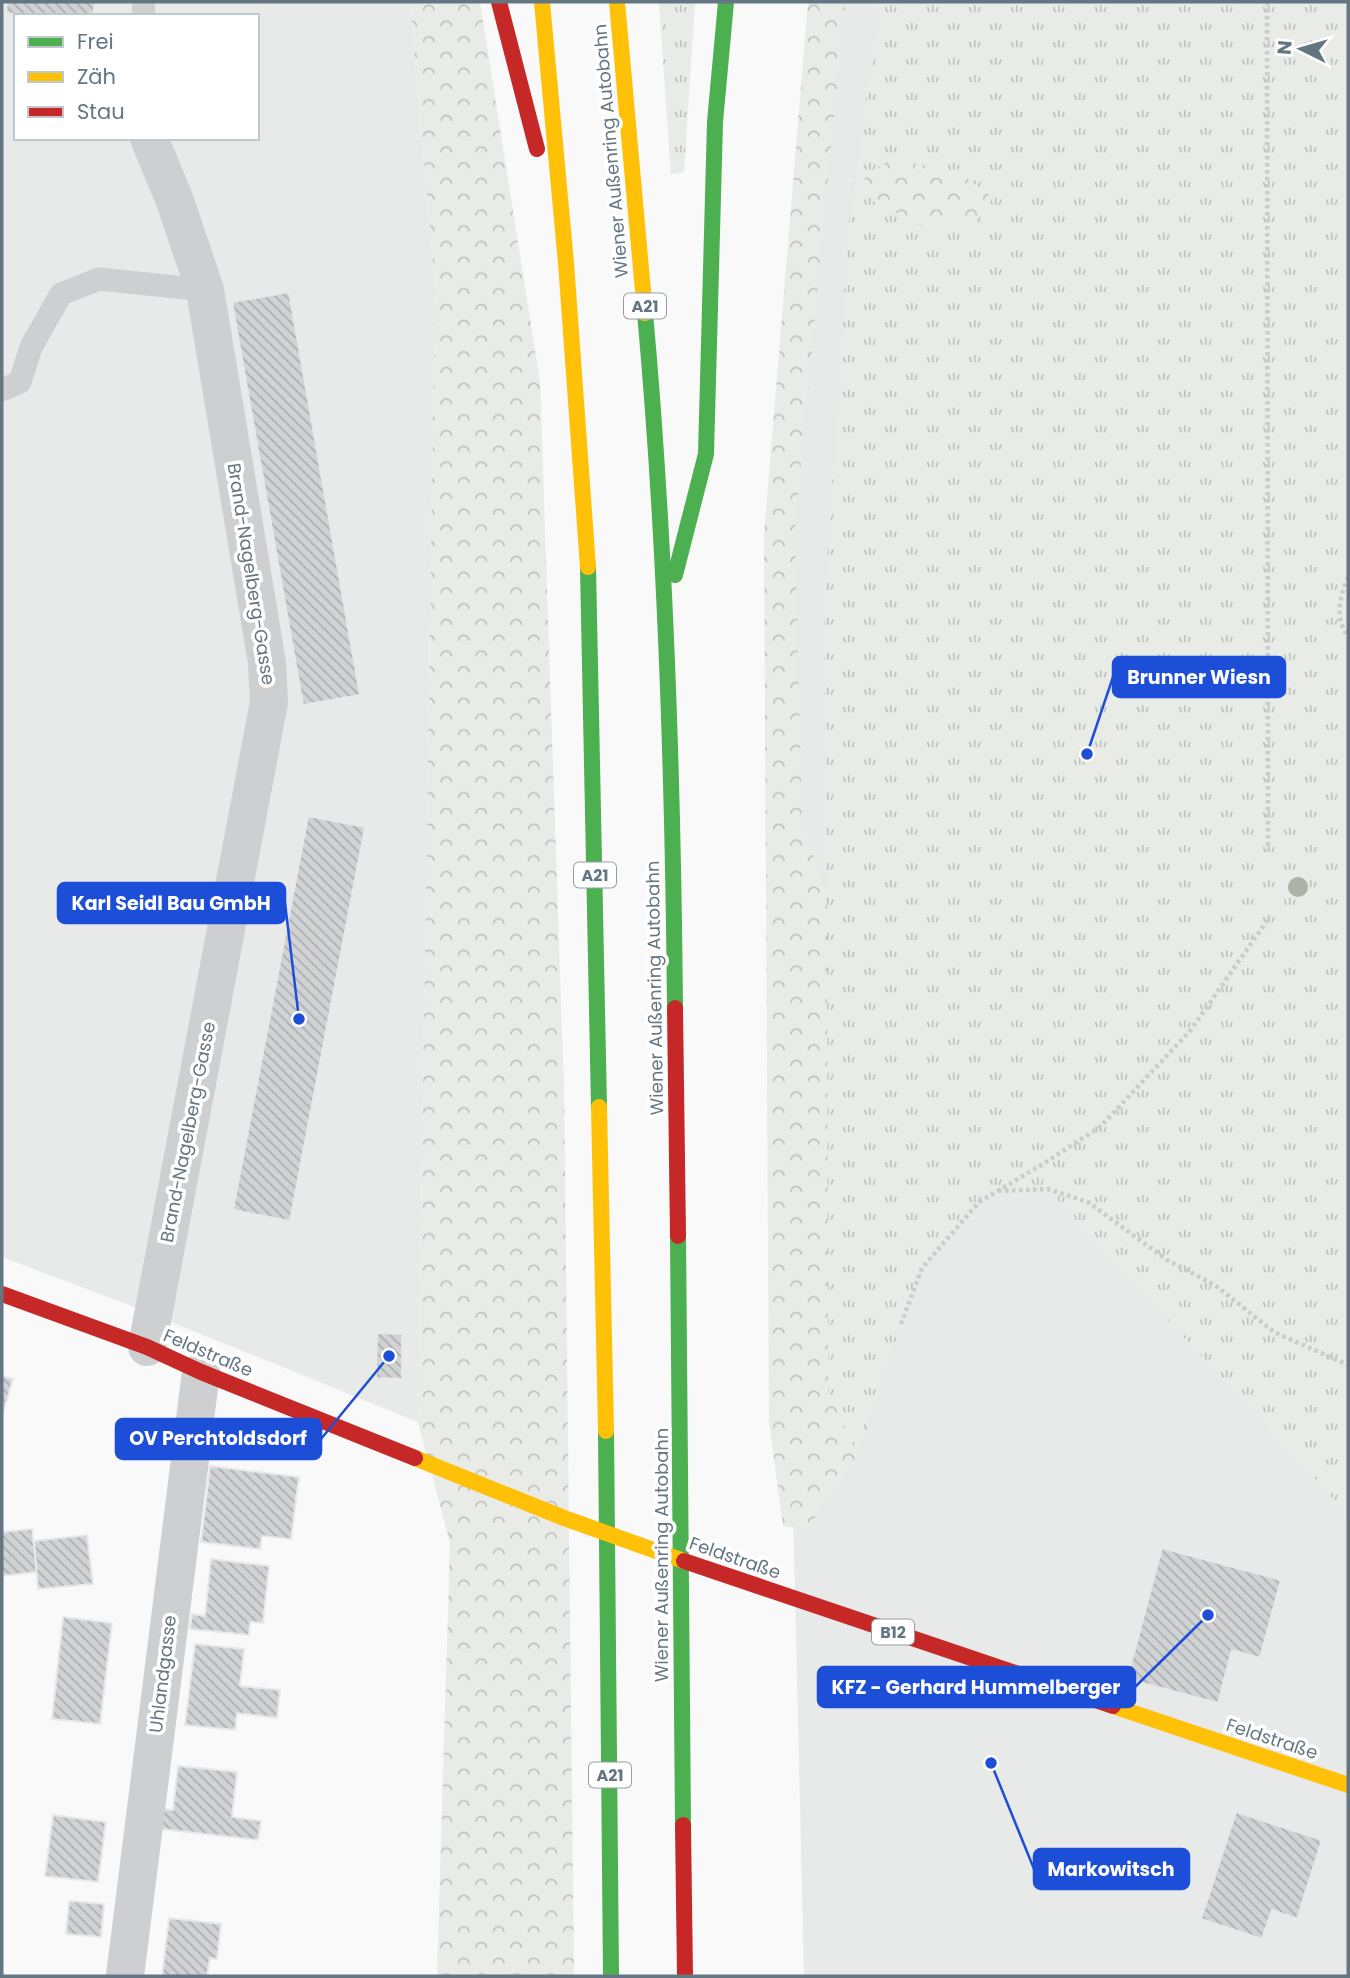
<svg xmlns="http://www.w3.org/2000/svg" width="1350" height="1978" font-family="Poppins,sans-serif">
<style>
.built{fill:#e8e9e9;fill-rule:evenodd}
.grass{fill:url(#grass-tufts)}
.forest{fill:url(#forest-crowns)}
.building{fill:url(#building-back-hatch);stroke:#e8e8e8;stroke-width:2}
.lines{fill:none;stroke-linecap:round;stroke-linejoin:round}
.path{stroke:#cbcccd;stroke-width:4.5;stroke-dasharray:3.5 3.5;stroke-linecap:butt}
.lane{stroke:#cecfd0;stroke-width:23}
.street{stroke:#cecfd0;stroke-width:38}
.fast{stroke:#4caf50;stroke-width:16}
.slow{stroke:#ffc107;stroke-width:16}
.jam{stroke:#c62828;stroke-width:16}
.tree{fill:#a9b3a7}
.labels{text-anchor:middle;stroke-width:7;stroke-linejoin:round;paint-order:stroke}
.shield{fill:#fff;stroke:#939fa8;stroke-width:2}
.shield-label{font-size:16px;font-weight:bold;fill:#657683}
.street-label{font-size:18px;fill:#657683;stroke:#fff}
.leader{fill:none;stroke:#1d4ed8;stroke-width:2.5}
.callout-dot{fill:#1d4ed8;stroke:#fff;stroke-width:2.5}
.callout{fill:#1d4ed8;stroke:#1d4ed8;stroke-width:2.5}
.callout-label{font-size:19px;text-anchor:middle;font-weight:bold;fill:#fff}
</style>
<defs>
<pattern id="grass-tufts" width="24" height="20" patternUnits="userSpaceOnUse" patternTransform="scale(1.75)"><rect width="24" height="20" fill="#e8ebe6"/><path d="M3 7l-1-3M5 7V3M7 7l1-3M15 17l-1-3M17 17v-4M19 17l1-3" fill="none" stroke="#c0c3c0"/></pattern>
<pattern id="forest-crowns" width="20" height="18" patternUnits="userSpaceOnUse" patternTransform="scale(1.75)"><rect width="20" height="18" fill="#e8ebe6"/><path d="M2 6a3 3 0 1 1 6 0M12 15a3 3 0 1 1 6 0" fill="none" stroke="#c0c3c0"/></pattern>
<pattern id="building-back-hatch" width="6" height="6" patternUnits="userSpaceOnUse" patternTransform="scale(1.75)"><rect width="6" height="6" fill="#d0d2d3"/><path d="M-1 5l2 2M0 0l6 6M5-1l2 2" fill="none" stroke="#acafb1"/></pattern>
</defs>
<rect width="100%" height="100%" fill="#f9f9f9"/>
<g class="built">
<path d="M 2,2 L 410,2 L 435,286 L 418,1422 L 129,1305 L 2,1257 ZM 16,16 L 257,16 L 257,138 L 16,138 Z"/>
<polygon points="831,2 1348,2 1348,1976 804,1976 773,659"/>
</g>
<g class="grass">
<polygon points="659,2 695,2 684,172 671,174"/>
<polygon points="879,2 1348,2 1348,1515 1047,1189 998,1191 979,1202 922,1268 901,1324 858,1456 828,1392 824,614 848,228"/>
</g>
<g class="forest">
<polygon points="410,2 480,2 540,382 564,1092 574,1976 437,1976 450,1543 418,1422 435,286"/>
<polygon points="808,2 845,2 795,527 802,823 827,894 828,1392 858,1456 807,1529 783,1526 769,1422 764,534"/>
<polygon points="891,159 959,172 993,198 975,223 921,226 872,200 864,176"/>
</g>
<g class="building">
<polygon points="7,2 95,2 93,16 28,16 6,13"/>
<polygon points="289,292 360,695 303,705 232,302"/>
<polygon points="308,816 365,827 290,1221 233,1210"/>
<polygon points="377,1333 402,1334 402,1379 376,1378"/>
<polygon points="2,1376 13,1379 2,1416"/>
<polygon points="210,1466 299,1477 291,1539 262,1536 260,1549 201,1542"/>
<polygon points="32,1529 37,1572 2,1576 2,1532"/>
<polygon points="87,1535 93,1584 38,1589 34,1541"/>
<polygon points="1162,1548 1281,1580 1260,1658 1232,1650 1218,1703 1127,1679"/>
<polygon points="211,1559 269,1566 263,1623 250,1622 249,1635 190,1629 192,1614 205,1616"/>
<polygon points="63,1617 112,1623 100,1724 52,1719"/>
<polygon points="195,1644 244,1649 240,1686 280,1690 277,1718 237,1713 235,1730 185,1725"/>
<polygon points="178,1766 237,1772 232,1817 261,1821 258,1840 161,1829 163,1809 173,1810"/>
<polygon points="1236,1812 1322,1840 1297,1919 1272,1910 1262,1939 1201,1919"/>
<polygon points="53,1815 106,1822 98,1882 45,1876"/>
<polygon points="69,1901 104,1904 101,1937 66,1934"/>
<polygon points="169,1918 221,1924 217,1959 210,1958 207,1976 162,1976"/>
</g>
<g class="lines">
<g class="path">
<polyline points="1267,2 1268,851"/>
<path d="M 1348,577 C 1340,596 1334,618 1348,636"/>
<polyline points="998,1191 1048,1189 1088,1202 1167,1260 1215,1285 1274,1332 1348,1365"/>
<polyline points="901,1324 922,1268 979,1202 1043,1164 1100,1127 1190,1031 1269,918"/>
</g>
<g class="lane">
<polyline points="143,16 144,2"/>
<polyline points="2,390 20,382 31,347 61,294 99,279 205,290"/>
</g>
<g class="street">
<polyline points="147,1347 269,702 267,663 205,290 175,201 149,138"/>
<polyline points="125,1976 201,1372"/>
</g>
<g class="fast">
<path d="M 645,313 C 666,544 673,776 675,1008"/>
<polyline points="588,567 599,1107"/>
<polyline points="675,575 706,454 715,122 726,2"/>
<polyline points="678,1236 683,1825"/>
<polyline points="606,1431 611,1976"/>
</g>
<g class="slow">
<polyline points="542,2 566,263 588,567"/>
<polyline points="617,2 645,313"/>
<polyline points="599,1107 606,1431"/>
<polyline points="415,1458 564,1518 684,1561"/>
<polyline points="1113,1706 1348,1785"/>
</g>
<g class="jam">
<polyline points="499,2 537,149"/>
<polyline points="675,1008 678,1236"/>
<polyline points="2,1294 147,1347 201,1372 415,1458"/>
<polyline points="684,1561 1113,1706"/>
<polyline points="683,1825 685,1976"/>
</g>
</g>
<circle class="tree" cx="1298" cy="887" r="10"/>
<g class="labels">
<g class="shield">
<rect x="624" y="293.5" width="42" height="25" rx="5"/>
<rect x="574" y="862.5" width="42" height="25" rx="5"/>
<rect x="872" y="1619.5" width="42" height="25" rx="5"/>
<rect x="589" y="1762.5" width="42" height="25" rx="5"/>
</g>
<g class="shield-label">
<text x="645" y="312">A21</text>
<text x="595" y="881">A21</text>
<text x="893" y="1638">B12</text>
<text x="610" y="1781">A21</text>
</g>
<g class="street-label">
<text transform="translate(611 151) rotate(-95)" y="6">Wiener Außenring Autobahn</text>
<text transform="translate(251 574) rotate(81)" y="6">Brand-Nagelberg-Gasse</text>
<text transform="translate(655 988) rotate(-91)" y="6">Wiener Außenring Autobahn</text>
<text transform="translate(188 1132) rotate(-79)" y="6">Brand-Nagelberg-Gasse</text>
<text transform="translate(208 1353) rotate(23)" y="6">Feldstraße</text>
<text transform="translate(662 1555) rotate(-90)" y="6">Wiener Außenring Autobahn</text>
<text transform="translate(735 1558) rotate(19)" y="6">Feldstraße</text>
<text transform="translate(163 1674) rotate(-83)" y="6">Uhlandgasse</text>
<text transform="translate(1272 1739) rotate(18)" y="6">Feldstraße</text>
</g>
</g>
<path class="leader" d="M1087 754L1113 677M299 1019L285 903M389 1356L321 1439M1208 1615L1135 1687M991 1763L1034 1869"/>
<g class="callout-dot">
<circle cx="1087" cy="754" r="7"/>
<circle cx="299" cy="1019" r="7"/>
<circle cx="389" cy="1356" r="7"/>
<circle cx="1208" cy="1615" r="7"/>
<circle cx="991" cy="1763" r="7"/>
</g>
<g class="callout">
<rect x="1113" y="657" width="172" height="40" rx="7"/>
<rect x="58" y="883" width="227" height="40" rx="7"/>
<rect x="116" y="1419" width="205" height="40" rx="7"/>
<rect x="818" y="1667" width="317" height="40" rx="7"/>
<rect x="1034" y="1849" width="155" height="40" rx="7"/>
</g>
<g class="callout-label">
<text x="1199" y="684">Brunner Wiesn</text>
<text x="171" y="910">Karl Seidl Bau GmbH</text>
<text x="218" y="1445">OV Perchtoldsdorf</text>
<text x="976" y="1694">KFZ - Gerhard Hummelberger</text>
<text x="1111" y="1876">Markowitsch</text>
</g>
<rect width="1350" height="1978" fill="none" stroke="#657683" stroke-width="7"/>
<rect x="14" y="14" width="245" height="126" fill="#ffffff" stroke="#c1c8cd" stroke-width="2"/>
<rect x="28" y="37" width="35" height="10" fill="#4caf50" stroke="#c1c8cd" stroke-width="2"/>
<text x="77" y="49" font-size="21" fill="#657683">Frei</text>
<rect x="28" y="72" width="35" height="10" fill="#ffc107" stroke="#c1c8cd" stroke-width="2"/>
<text x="77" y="84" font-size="21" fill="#657683">Zäh</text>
<rect x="28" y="107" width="35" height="10" fill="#c62828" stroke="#c1c8cd" stroke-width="2"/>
<text x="77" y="119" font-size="21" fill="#657683">Stau</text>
<g transform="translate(1301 49) rotate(275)" stroke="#ffffff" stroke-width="5" paint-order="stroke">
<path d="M0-5L12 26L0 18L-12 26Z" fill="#657683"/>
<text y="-10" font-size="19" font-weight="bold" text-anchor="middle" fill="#657683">N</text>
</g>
</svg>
